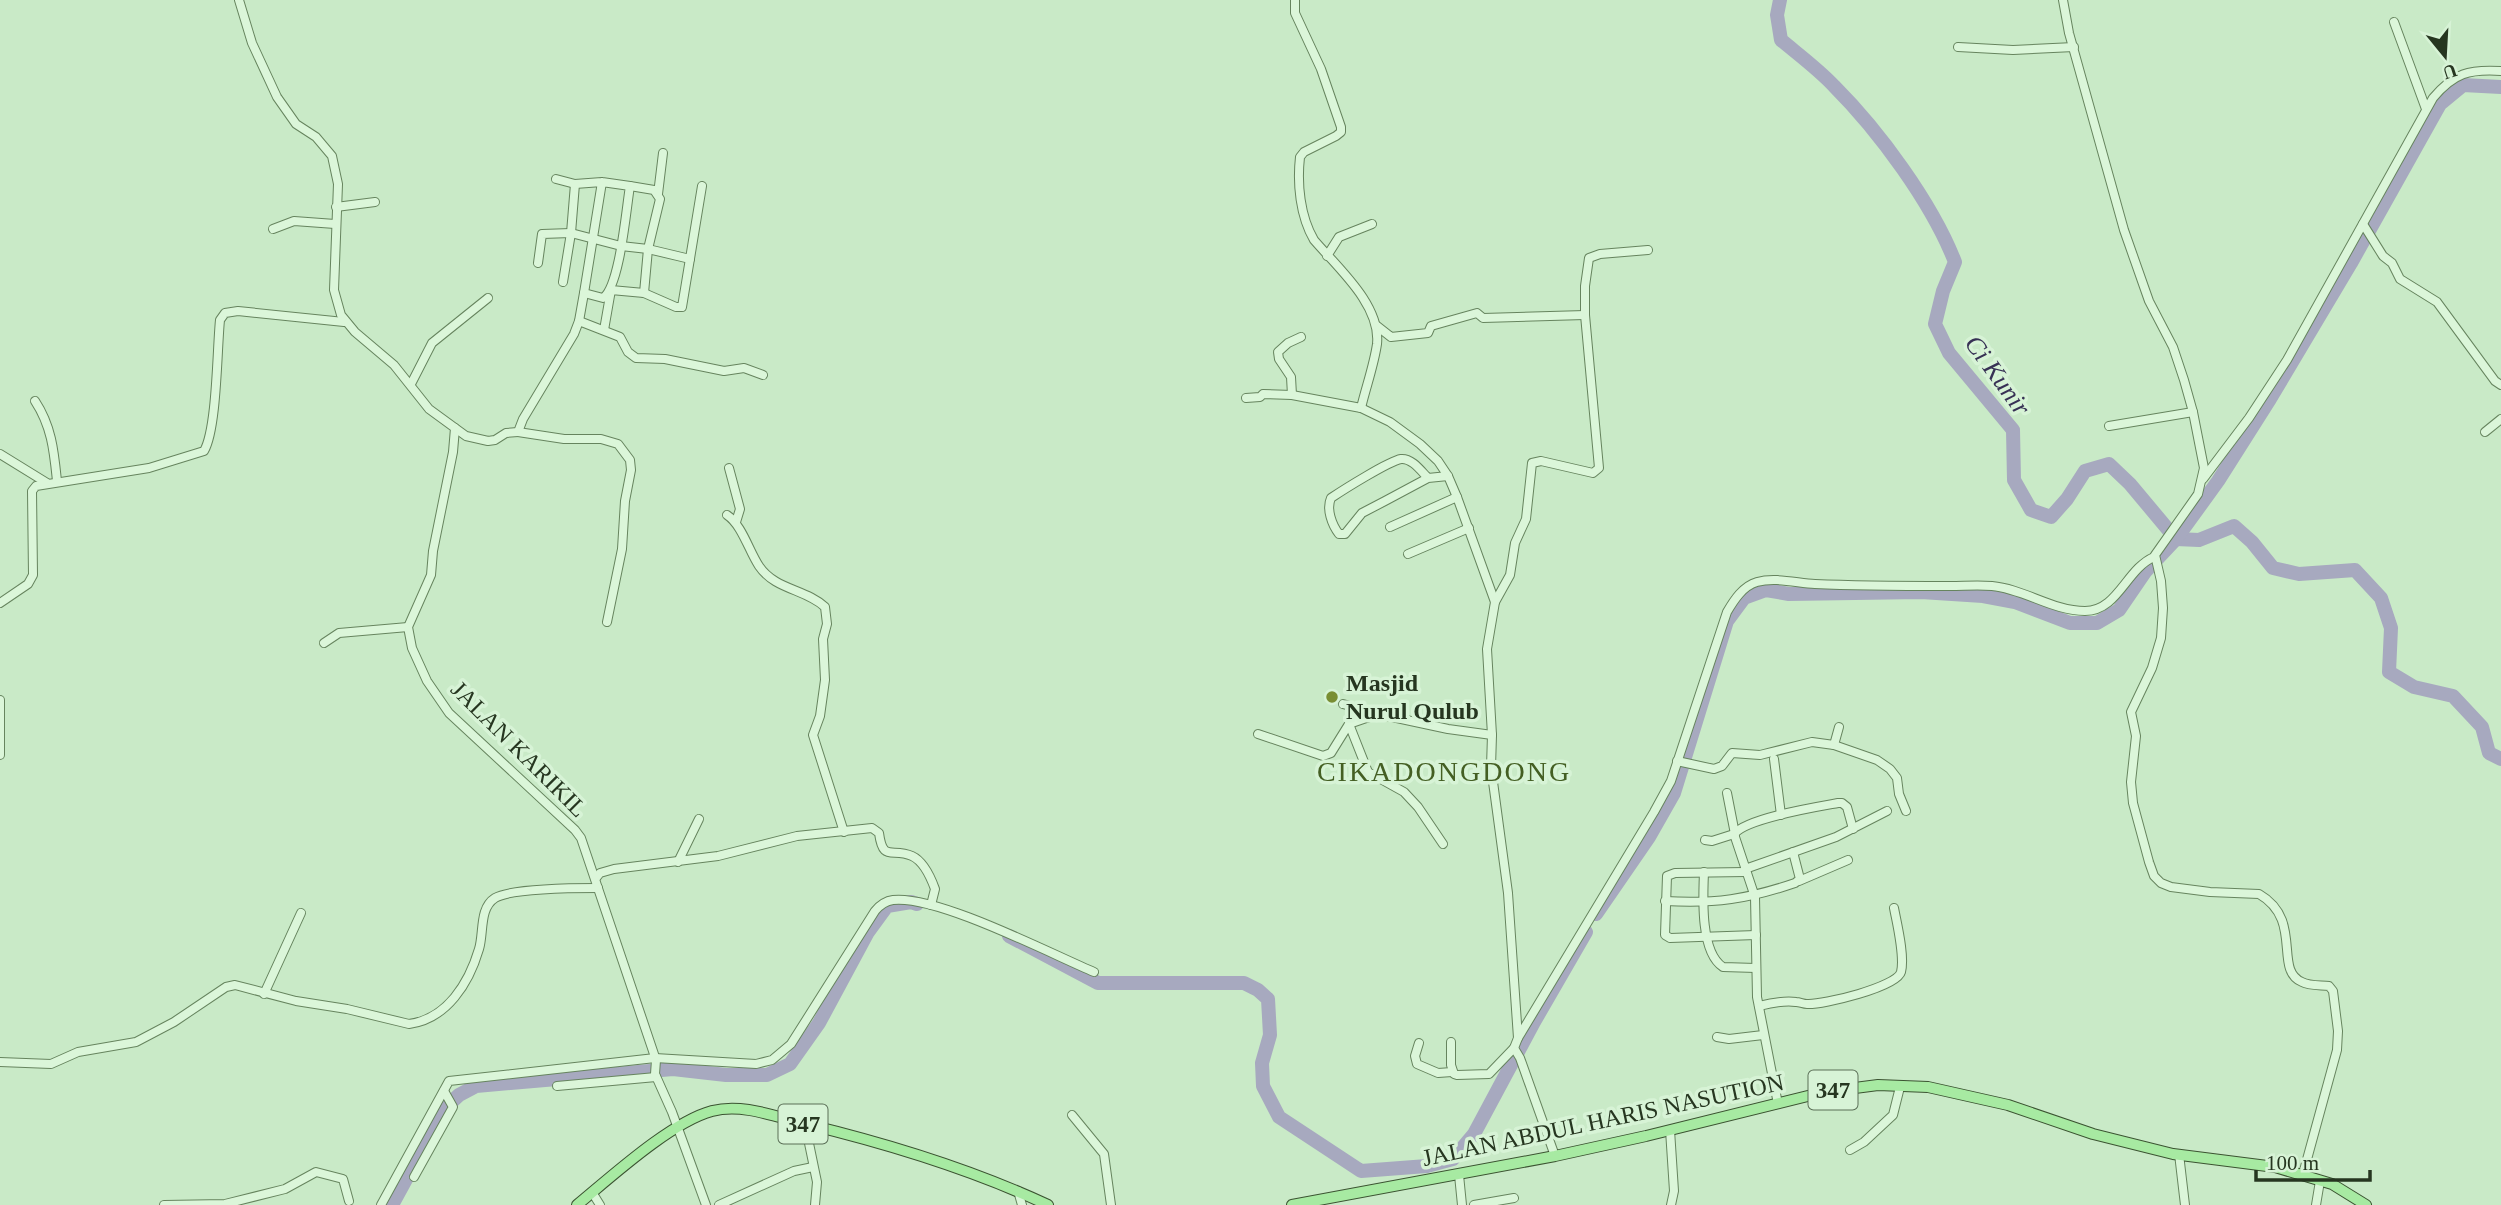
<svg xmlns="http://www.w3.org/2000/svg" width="2501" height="1205" font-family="Georgia,serif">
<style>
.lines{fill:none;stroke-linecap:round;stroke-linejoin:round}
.river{stroke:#a7a9bf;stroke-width:14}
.minor-casing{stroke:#66845e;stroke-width:10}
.major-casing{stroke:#3b5331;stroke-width:12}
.minor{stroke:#dbf6d9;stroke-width:8}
.major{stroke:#a7eaa2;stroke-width:10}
.poi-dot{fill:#798e33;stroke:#d7f3d6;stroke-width:2.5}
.labels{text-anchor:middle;stroke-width:7;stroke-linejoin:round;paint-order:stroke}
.shield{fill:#d7f3d6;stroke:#5b6f57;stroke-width:2}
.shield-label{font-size:23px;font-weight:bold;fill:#263620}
.poi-label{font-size:24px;font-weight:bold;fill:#263620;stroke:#d7f3d6;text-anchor:start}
.street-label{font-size:24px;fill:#263620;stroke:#d7f3d6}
.water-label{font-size:26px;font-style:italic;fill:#373154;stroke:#d7f3d6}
.quarter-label{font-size:28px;letter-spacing:2px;fill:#445f23;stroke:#d7f3d6}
</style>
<rect width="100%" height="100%" fill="#c9eac7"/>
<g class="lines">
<g class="river">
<path d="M 1780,0 L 1777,15 L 1781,40 C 1799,55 1818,69 1834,86 C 1879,131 1932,203 1955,262 L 1943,291 L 1935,324 L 1949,353 L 2013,430 L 2014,480 L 2031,510 L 2051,517 L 2067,499 L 2085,471 L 2109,464 L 2130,484 L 2176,539 L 2199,540 L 2234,526 L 2252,542 L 2273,568 L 2299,574 L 2355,570 L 2381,598 L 2391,628 L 2389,672 L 2414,687 L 2453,696 L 2482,727 L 2489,753 L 2501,759"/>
<polyline points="1596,914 1649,837 1674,793 1727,621 1744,598 1766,590 1789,594 1921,592 1983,596 2015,602 2070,623 2097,623 2119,610 2145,572 2176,539 2218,481 2270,399 2351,263 2440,104 2463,85 2501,87"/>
<polyline points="1009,936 1098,983 1244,983 1258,990 1268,999 1270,1035 1262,1063 1263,1086 1279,1117 1361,1171 1427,1166 1453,1159 1474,1134 1534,1022 1586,932"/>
<polyline points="392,1205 445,1108 459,1095 476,1086 673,1069 726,1075 767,1075 790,1064 819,1023 868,932 887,906 911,902 917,904"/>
</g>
<g class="minor-casing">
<g id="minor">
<polyline points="239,0 252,43 277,97 296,124 316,137 332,156 338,184 334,290 341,315 355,332 394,365 429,409 455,428 453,452 433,551 431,575 408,627 412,648 427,681 449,713 575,830 581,838 656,1060 655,1074 672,1112 706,1205"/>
<path d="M 1295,0 L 1295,13 L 1321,69 L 1341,127 L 1341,132 L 1336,136 L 1304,152 L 1300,157 C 1297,184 1300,216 1314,240 C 1338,268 1381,305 1377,344 C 1374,365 1366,387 1361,408"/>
<path d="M 2063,0 L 2069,33 L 2124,230 L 2149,301 L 2173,347 L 2184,380 L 2193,412 L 2204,468 L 2198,494 L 2155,555 L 2161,581 L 2163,608 L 2161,638 L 2152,668 L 2131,712 L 2136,736 L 2131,782 L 2133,803 L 2149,862 L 2154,876 L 2161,883 L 2171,887 L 2210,892 L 2259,894 C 2304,920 2273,970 2302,982 C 2309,986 2321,985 2329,986 L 2333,991 L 2338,1031 L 2337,1050 L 2303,1174"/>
<polyline points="2394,22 2426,109"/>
<polyline points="1958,47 2013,50 2074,47"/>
<path d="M 556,179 L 575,184 L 602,182 L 630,186 C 626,210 620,286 603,298 L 584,293 L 602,182"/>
<polyline points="630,186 654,190 660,199 648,249 644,293"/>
<polyline points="658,194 663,153"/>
<polyline points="336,207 375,202"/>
<polyline points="2363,224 2383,256 2392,263 2400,279 2437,302 2495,381 2501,385"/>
<polyline points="273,229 294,221 335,224"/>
<polyline points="1327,256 1339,237 1372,224"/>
<polyline points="538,263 542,234 571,233 621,246 648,249 690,259"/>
<polyline points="563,282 571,233 575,184"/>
<polyline points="579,321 620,337 628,352 636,358 665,359 724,371 744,368 763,375"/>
<polyline points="1377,326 1391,337 1428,333 1431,326 1477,313 1483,318 1585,315"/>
<polyline points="604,330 611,290 644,293 676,307 682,307 702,186"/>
<polyline points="411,384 432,343 488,298"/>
<polyline points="1292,395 1291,377 1279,359 1278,352 1288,343 1301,337"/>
<polyline points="1246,398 1260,397 1263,394 1292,395 1361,408 1390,422 1420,444 1438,461 1448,476 1457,497 1495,602 1487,649 1492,735 1491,767 1508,893 1518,1038 1514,1048 1520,1058 1555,1156"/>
<path d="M 35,401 C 52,427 54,452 57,481"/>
<polyline points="2109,426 2193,412"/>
<polyline points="455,428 466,436 488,441 495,440 506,433 518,432 523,419 574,334 579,321 584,293"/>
<polyline points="518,432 564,439 601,439 618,444 630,460 631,470 625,501 622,549 607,622"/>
<polyline points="2485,432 2501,419"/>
<polyline points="0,454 47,483"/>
<polyline points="729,468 740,509 736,522"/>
<path d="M 1428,478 C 1421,471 1412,458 1401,459 C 1389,461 1343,490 1331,498 C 1326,509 1332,525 1339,534 L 1345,534 L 1362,513 L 1385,501 L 1428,478 L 1448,476"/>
<path d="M 2203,479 L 2249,418 L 2287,360 L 2433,98 C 2454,73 2469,69 2501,71"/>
<path d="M 727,515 C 742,525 749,551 759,566 C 775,590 806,589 825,607 L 827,624 L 823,639 L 825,680 L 820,716 L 813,735 L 844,832"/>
<polyline points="1390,527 1457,497"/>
<polyline points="1408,554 1469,528"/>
<polyline points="1495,602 1510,575 1515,543 1526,519 1532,463 1541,461 1593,473 1599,468 1585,315 1585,286 1589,258 1600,254 1648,250"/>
<path d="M 0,603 L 28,584 L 33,575 L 32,491 L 36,486 L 149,468 L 204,451 C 217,429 217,349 220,320 L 225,313 L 238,311 L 344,322"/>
<polyline points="324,643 339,633 408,627"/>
<polyline points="0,700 0,755"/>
<polyline points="1343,704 1378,714"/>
<polyline points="1349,724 1368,772 1404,792 1418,807 1443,844"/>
<polyline points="1258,734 1323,756 1331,753 1349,724 1378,714 1448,729 1492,735"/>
<polyline points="1834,745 1839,727"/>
<polyline points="1774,759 1781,815"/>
<polyline points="1677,761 1714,769 1722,766 1732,753 1760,755 1812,742 1834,745 1877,760 1890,769 1897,778 1899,794 1906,811"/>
<polyline points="1727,793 1735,834"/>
<polyline points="1705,840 1712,841 1734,834"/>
<polyline points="678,862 699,819"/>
<polyline points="1745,869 1836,837 1887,811"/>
<path d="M 1704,872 C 1703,897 1700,952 1723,967 L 1756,968"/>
<polyline points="1746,872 1675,873 1667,876 1665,935 1670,938 1756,935"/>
<path d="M 596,878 L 600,873 L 614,869 L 718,856 L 797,836 L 872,828 L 879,833 C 883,863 892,847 912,856 C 923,861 931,878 935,889 L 931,905"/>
<polyline points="1799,881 1848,860"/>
<path d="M 1665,901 C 1715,904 1748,899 1795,883 L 1800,879 L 1793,852"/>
<polyline points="264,994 301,913"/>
<path d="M 1759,1006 C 1771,1003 1784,1000 1796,1002 C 1800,1002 1803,1004 1807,1004 C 1823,1005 1897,987 1901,972 C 1905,956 1897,924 1894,908"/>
<polyline points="1717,1037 1729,1039 1763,1035"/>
<path d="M 1518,1038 L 1654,812 L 1671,781 L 1727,612 C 1734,600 1743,586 1757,582 C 1775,577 1797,583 1815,584 C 1860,586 1905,586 1950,586 C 1964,586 1978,585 1992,586 C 2024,589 2053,611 2085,611 C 2118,611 2126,569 2154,557"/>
<polyline points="1451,1042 1451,1065 1454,1074 1457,1075 1489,1074 1514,1048"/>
<polyline points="1419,1043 1415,1056 1417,1064 1438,1073 1452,1072"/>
<path d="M 0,1062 L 51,1064 L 78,1052 L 136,1042 L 174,1022 L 226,987 L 235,985 L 296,1001 L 347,1009 L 409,1024 C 447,1019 469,983 479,949 C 484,933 479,908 495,898 C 512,888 577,888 598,888"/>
<polyline points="557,1086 656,1077"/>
<path d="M 1778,1104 L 1757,997 L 1755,897 L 1734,834 C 1747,818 1816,807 1838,803 L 1842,803 L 1847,807 L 1853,829"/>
<polyline points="1072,1115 1104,1154 1111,1205"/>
<polyline points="805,1124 817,1182 815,1205"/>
<polyline points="1670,1130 1674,1191 1671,1205"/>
<polyline points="1850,1150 1864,1142 1893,1115 1900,1087"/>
<polyline points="2179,1154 2185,1205"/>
<polyline points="1459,1175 1462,1205"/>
<polyline points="414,1177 453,1107 444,1091"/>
<polyline points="1018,1191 1022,1205"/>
<polyline points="592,1192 600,1205"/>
<polyline points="164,1205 225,1204 285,1189 316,1172 343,1179 349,1201"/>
<path d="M 381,1205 L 449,1081 L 655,1058 L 756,1064 L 772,1060 L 791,1044 L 875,911 C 880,905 885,901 893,900 C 937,895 1049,953 1094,972"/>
<polyline points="719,1205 794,1171 813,1167"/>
<polyline points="1474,1205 1514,1198"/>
<polyline points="2316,1205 2320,1181"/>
</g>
</g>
<g class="major-casing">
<g id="major">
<path d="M 577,1205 C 611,1177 671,1122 712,1111 C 743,1103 776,1117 806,1124 C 889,1144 971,1169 1048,1205"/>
<polyline points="1292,1205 1555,1156 1646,1136 1824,1092 1878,1085 1928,1087 2008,1105 2093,1134 2173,1154 2275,1167 2332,1184 2366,1205"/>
</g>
</g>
<use href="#minor" class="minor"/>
<use href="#major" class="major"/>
</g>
<circle class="poi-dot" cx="1332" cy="697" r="7"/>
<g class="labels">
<g class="shield">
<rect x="1808.5" y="1070.5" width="49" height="39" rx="5"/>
<rect x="778.5" y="1104.5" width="49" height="39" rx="5"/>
</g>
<g class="shield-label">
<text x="1833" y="1098">347</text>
<text x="803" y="1132">347</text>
</g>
<g class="poi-label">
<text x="1346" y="691">Masjid<tspan x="1346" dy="28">Nurul Qulub</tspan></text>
</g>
<g class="street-label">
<text transform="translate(519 749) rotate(45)" y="8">JALAN KARIKIL</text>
<text transform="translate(1603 1120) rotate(-12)" y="8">JALAN ABDUL HARIS NASUTION</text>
</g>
<g class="water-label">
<text transform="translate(1998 375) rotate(54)" y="9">Ci Kunir</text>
</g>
<g class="quarter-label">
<text x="1444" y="781">CIKADONGDONG</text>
</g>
</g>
<g transform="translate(2445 56) rotate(162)" stroke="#d7f3d6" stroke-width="5" paint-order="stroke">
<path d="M0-5L12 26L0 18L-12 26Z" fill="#263620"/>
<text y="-10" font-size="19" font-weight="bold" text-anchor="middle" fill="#263620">U</text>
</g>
<path d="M2256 1170v10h114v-10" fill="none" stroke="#263620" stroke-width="3.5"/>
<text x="2266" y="1170" font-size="21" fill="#263620" stroke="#d7f3d6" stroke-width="5" paint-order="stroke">100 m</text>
</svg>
